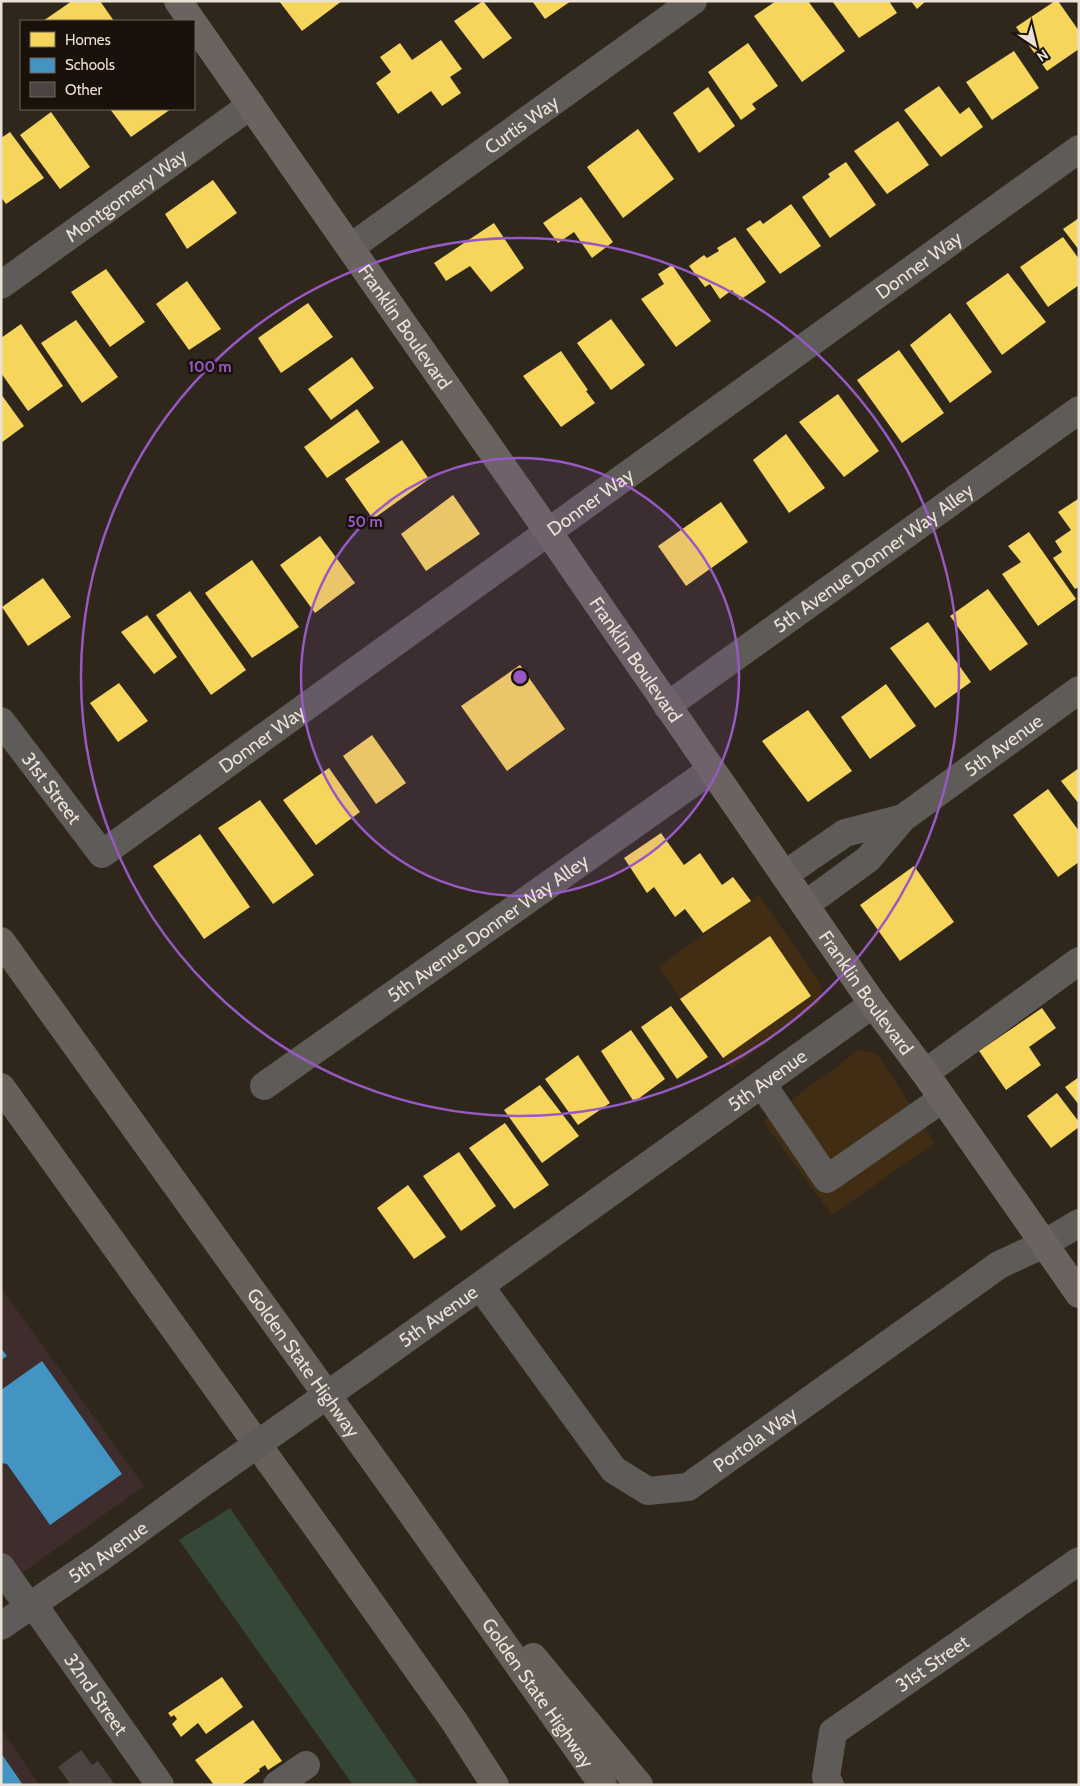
<svg xmlns="http://www.w3.org/2000/svg" width="1080" height="1786" font-family="Cabin,sans-serif">
<style>
.built{fill:#402d14}
.education{fill:#3f2c2c}
.green{fill:#354737}
.homes{fill:#f6d55c}
.schools{fill:#4393c3}
.building{fill:#4b4442}
.lines{fill:none;stroke-linecap:round;stroke-linejoin:round}
.minor{stroke:#5f5b58;stroke-width:28}
.major{stroke:#6a635f;stroke-width:28}
.highway{stroke:#67605a;stroke-width:28}
.minor-bridge{stroke:#5f5b58;stroke-width:28}
.ring{fill:none;stroke:#9759c4;stroke-width:2.5}
.labels{text-anchor:middle;stroke-width:5;stroke-linejoin:round;paint-order:stroke}
.street-label{font-size:19px;fill:#ece1d5;stroke:#1a120a}
.centre{fill:#9759c4;stroke:#1a120a;stroke-width:2.5}
.ring-label{font-size:15px;text-anchor:middle;font-weight:bold;fill:#9759c4;stroke:#1a120a;stroke-width:5;stroke-linejoin:round;paint-order:stroke}
</style>
<rect width="100%" height="100%" fill="#30271c"/>
<g class="built">
<polygon points="759,895 821,985 821,1002 731,1069 658,967"/>
<polygon points="859,1050 877,1054 935,1143 832,1215 763,1121"/>
</g>
<g class="education">
<polygon points="1,1288 144,1486 1,1588"/>
<polygon points="1,1730 40,1785 1,1785"/>
</g>
<polygon class="green" points="230,1508 419,1785 353,1785 179,1540"/>
<g class="homes">
<polygon points="72,1 100,1 114,21 43,21"/>
<polygon points="279,1 342,1 302,31"/>
<polygon points="483,1 512,38 483,59 454,21"/>
<polygon points="532,1 571,1 545,19"/>
<polygon points="776,1 808,1 845,51 802,82 754,16"/>
<polygon points="832,1 889,1 897,13 859,38"/>
<polygon points="911,1 926,1 917,9"/>
<polygon points="1055,1 1058,1 1079,31 1079,49 1047,71 1016,27"/>
<polygon points="441,40 462,69 450,77 461,93 442,106 431,91 398,114 376,83 391,72 380,57 400,43 412,60"/>
<polygon points="748,43 778,86 752,104 756,109 741,120 708,72"/>
<polygon points="1014,51 1039,88 992,120 966,82"/>
<polygon points="939,86 960,114 969,107 983,127 941,157 904,110"/>
<polygon points="708,87 735,126 699,153 673,113"/>
<polygon points="110,109 171,109 131,137"/>
<polygon points="51,112 90,167 60,189 20,135"/>
<polygon points="898,121 929,165 887,194 854,151"/>
<polygon points="638,129 674,179 623,218 587,167"/>
<polygon points="10,132 44,178 6,204 1,197 1,138"/>
<polygon points="846,162 876,205 830,238 802,197 830,177 828,174"/>
<polygon points="213,180 237,213 187,249 165,214"/>
<polygon points="581,197 613,242 592,258 574,232 558,243 543,223"/>
<polygon points="791,204 821,246 780,274 746,229 760,220 763,224"/>
<polygon points="1079,218 1079,250 1063,229"/>
<polygon points="494,223 524,268 491,292 470,266 446,281 434,263"/>
<polygon points="735,237 766,282 740,300 732,290 720,299 710,284 705,287 689,266 704,255 707,258 719,251 717,248"/>
<polygon points="1063,237 1079,259 1079,285 1048,307 1020,267"/>
<polygon points="672,265 711,321 676,347 641,299 664,284 658,274"/>
<polygon points="106,269 145,322 110,347 71,292"/>
<polygon points="1008,273 1046,322 1002,355 966,303"/>
<polygon points="187,281 221,329 189,350 156,304"/>
<polygon points="308,303 333,337 281,373 258,338"/>
<polygon points="950,313 992,372 950,403 910,345"/>
<polygon points="611,319 645,365 611,390 577,343"/>
<polygon points="76,320 118,377 82,403 41,343"/>
<polygon points="21,324 63,386 28,411 1,373 1,338"/>
<polygon points="899,350 944,413 902,443 857,380"/>
<polygon points="561,351 588,390 586,391 595,403 561,427 523,376"/>
<polygon points="352,357 374,388 331,420 308,389"/>
<polygon points="1,394 24,426 1,443"/>
<polygon points="838,394 879,451 844,477 799,422"/>
<polygon points="357,409 380,442 327,478 304,447"/>
<polygon points="786,434 825,488 789,513 753,460"/>
<polygon points="402,440 429,479 373,519 345,479"/>
<polygon points="453,495 480,534 426,571 401,534"/>
<polygon points="1078,499 1079,587 1075,589 1053,558 1062,552 1055,541 1071,530 1058,512"/>
<polygon points="721,502 748,542 686,586 658,546"/>
<polygon points="1029,532 1076,599 1038,626 1002,574 1021,562 1008,546"/>
<polygon points="320,536 355,583 315,613 280,565"/>
<polygon points="252,560 299,627 252,658 205,593"/>
<polygon points="43,578 71,617 28,646 2,607"/>
<polygon points="988,589 1028,644 990,671 950,616"/>
<polygon points="190,591 246,670 211,695 156,615"/>
<polygon points="147,615 177,657 154,674 121,632"/>
<polygon points="928,622 971,682 935,708 890,648"/>
<polygon points="520,665 565,729 507,771 461,706"/>
<polygon points="119,683 148,721 118,742 90,703"/>
<polygon points="886,684 916,726 870,759 841,717"/>
<polygon points="808,710 852,771 808,802 762,741"/>
<polygon points="372,735 406,783 376,804 343,756"/>
<polygon points="329,768 360,812 316,845 283,800"/>
<polygon points="1079,768 1079,804 1061,781"/>
<polygon points="1048,789 1079,831 1079,862 1058,877 1013,815"/>
<polygon points="260,800 314,875 273,904 218,828"/>
<polygon points="661,833 684,865 700,853 722,885 733,877 751,901 703,933 685,909 675,917 654,887 647,893 624,858"/>
<polygon points="200,834 250,907 204,939 153,866"/>
<polygon points="914,866 954,922 900,961 860,905"/>
<polygon points="770,936 811,996 723,1058 680,999"/>
<polygon points="671,1006 708,1057 677,1079 641,1027"/>
<polygon points="1042,1008 1056,1028 1029,1047 1041,1065 1006,1090 979,1051"/>
<polygon points="631,1030 665,1079 634,1102 601,1051"/>
<polygon points="578,1055 610,1103 578,1125 545,1079"/>
<polygon points="1079,1077 1079,1105 1065,1087"/>
<polygon points="540,1085 579,1136 542,1163 504,1110"/>
<polygon points="1057,1093 1079,1122 1079,1127 1051,1148 1027,1116"/>
<polygon points="505,1123 549,1185 514,1209 469,1148"/>
<polygon points="459,1152 496,1206 461,1231 423,1176"/>
<polygon points="408,1185 446,1237 414,1259 377,1208"/>
<polygon points="222,1677 243,1707 206,1734 198,1723 181,1737 172,1724 177,1719 174,1715 171,1717 168,1713"/>
<polygon points="253,1720 282,1761 268,1770 265,1765 259,1769 260,1771 241,1785 214,1785 195,1760"/>
</g>
<g class="schools">
<polygon points="1,1348 7,1356 1,1360"/>
<polygon points="42,1361 122,1474 50,1525 7,1464 1,1463 1,1390"/>
<polygon points="1,1753 23,1785 1,1785"/>
</g>
<polygon class="building" points="81,1750 92,1765 98,1761 115,1785 65,1785 69,1782 58,1767"/>
<g class="lines">
<g class="minor">
<path id="s1" d="M 351,247 L 693,1"/>
<path id="s2" d="M 1,285 L 251,105"/>
<path id="s3" d="M 667,706 L 1079,410"/>
<path id="s4" d="M 1,721 L 102,854 L 1079,149"/>
<polyline points="784,875 845,833 903,818"/>
<path id="s5" d="M 805,905 L 868,859 L 903,818 L 1079,690"/>
<polyline points="925,1073 1079,961"/>
<polyline points="762,1084 827,1179 942,1099"/>
<path id="s6" d="M 264,1086 L 711,770"/>
<path id="s7" d="M 480,1286 L 614,1470 L 648,1491 L 688,1487 L 999,1265 L 1044,1244 L 1079,1223"/>
<path id="s8" d="M 364,1369 L 873,1004"/>
<polyline points="1,1567 29,1607"/>
<path id="s9" d="M 33,1604 L 160,1785"/>
<path id="s10" d="M 1,1626 L 100,1558 L 208,1479"/>
<polyline points="277,1785 306,1765"/>
<path id="s11" d="M 830,1785 L 826,1777 L 833,1732 L 1079,1561"/>
</g>
<g class="major">
<polyline points="178,1 192,21"/>
<path id="s12" d="M 194,24 L 549,533 L 873,1004 L 925,1073 L 1079,1294"/>
</g>
<g class="highway">
<path id="s13" d="M 1,941 L 398,1494 L 603,1785"/>
<polyline points="1,1087 331,1547 454,1721 495,1785"/>
<polyline points="533,1657 639,1785"/>
</g>
<polyline class="minor-bridge" points="208,1479 364,1369"/>
</g>
<circle cx="520" cy="677" r="219" fill="#9759c4" fill-opacity=".12"/>
<g class="ring">
<circle cx="520" cy="677" r="219"/>
<circle cx="520" cy="677" r="439"/>
</g>
<g class="labels">
<g class="street-label">
<text dy="7" stroke="none"><textPath href="#s1" startOffset="210">Curtis Way</textPath></text>
<text dy="7" stroke="none"><textPath href="#s2" startOffset="154">Montgomery Way</textPath></text>
<text dy="7" stroke="none"><textPath href="#s4" startOffset="1174">Donner Way</textPath></text>
<text dy="7" stroke="none"><textPath href="#s12" startOffset="369">Franklin Boulevard</textPath></text>
<text dy="7" stroke="none"><textPath href="#s4" startOffset="769">Donner Way</textPath></text>
<text dy="7" stroke="none"><textPath href="#s3" startOffset="254">5th Avenue Donner Way Alley</textPath></text>
<text dy="7" stroke="none"><textPath href="#s12" startOffset="774">Franklin Boulevard</textPath></text>
<text dy="7" stroke="none"><textPath href="#s4" startOffset="364">Donner Way</textPath></text>
<text dy="7" stroke="none"><textPath href="#s5" startOffset="256">5th Avenue</textPath></text>
<text dy="7" stroke="none"><textPath href="#s4" startOffset="84">31st Street</textPath></text>
<text dy="7" stroke="none"><textPath href="#s6" startOffset="274">5th Avenue Donner Way Alley</textPath></text>
<text dy="7" stroke="none"><textPath href="#s12" startOffset="1179">Franklin Boulevard</textPath></text>
<text dy="7" stroke="none"><textPath href="#s8" startOffset="496">5th Avenue</textPath></text>
<text dy="7" stroke="none"><textPath href="#s8" startOffset="91">5th Avenue</textPath></text>
<text dy="7" stroke="none"><textPath href="#s13" startOffset="519">Golden State Highway</textPath></text>
<text dy="7" stroke="none"><textPath href="#s7" startOffset="390">Portola Way</textPath></text>
<text dy="7" stroke="none"><textPath href="#s10" startOffset="130">5th Avenue</textPath></text>
<text dy="7" stroke="none"><textPath href="#s11" startOffset="175">31st Street</textPath></text>
<text dy="7" stroke="none"><textPath href="#s13" startOffset="924">Golden State Highway</textPath></text>
<text dy="7" stroke="none"><textPath href="#s9" startOffset="110">32nd Street</textPath></text>
</g>
</g>
<circle cx="520" cy="677" r="8" class="centre"/>
<g class="ring-label">
<text x="210" y="372">100 m</text>
<text x="365" y="527">50 m</text>
</g>
<rect width="1080" height="1786" fill="none" stroke="#ece1d5" stroke-width="5"/>
<rect x="20" y="20" width="175" height="90" fill="#1a120a" stroke="#6e655b"/>
<rect x="30" y="32" width="25" height="15" fill="#f6d55c" stroke="#6e655b"/>
<text x="65" y="45" font-size="15" fill="#ece1d5">Homes</text>
<rect x="30" y="58" width="25" height="15" fill="#4393c3" stroke="#6e655b"/>
<text x="65" y="70" font-size="15" fill="#ece1d5">Schools</text>
<rect x="30" y="82" width="25" height="15" fill="#4b4442" stroke="#6e655b"/>
<text x="65" y="95" font-size="15" fill="#ece1d5">Other</text>
<g transform="translate(1035 45) rotate(145)" stroke="#1a120a" stroke-width="4" paint-order="stroke">
<path d="M0-4L9 19L0 12L-9 19Z" fill="#ece1d5"/>
<text y="-8" font-size="14" font-weight="bold" text-anchor="middle" fill="#ece1d5">N</text>
</g>
</svg>
